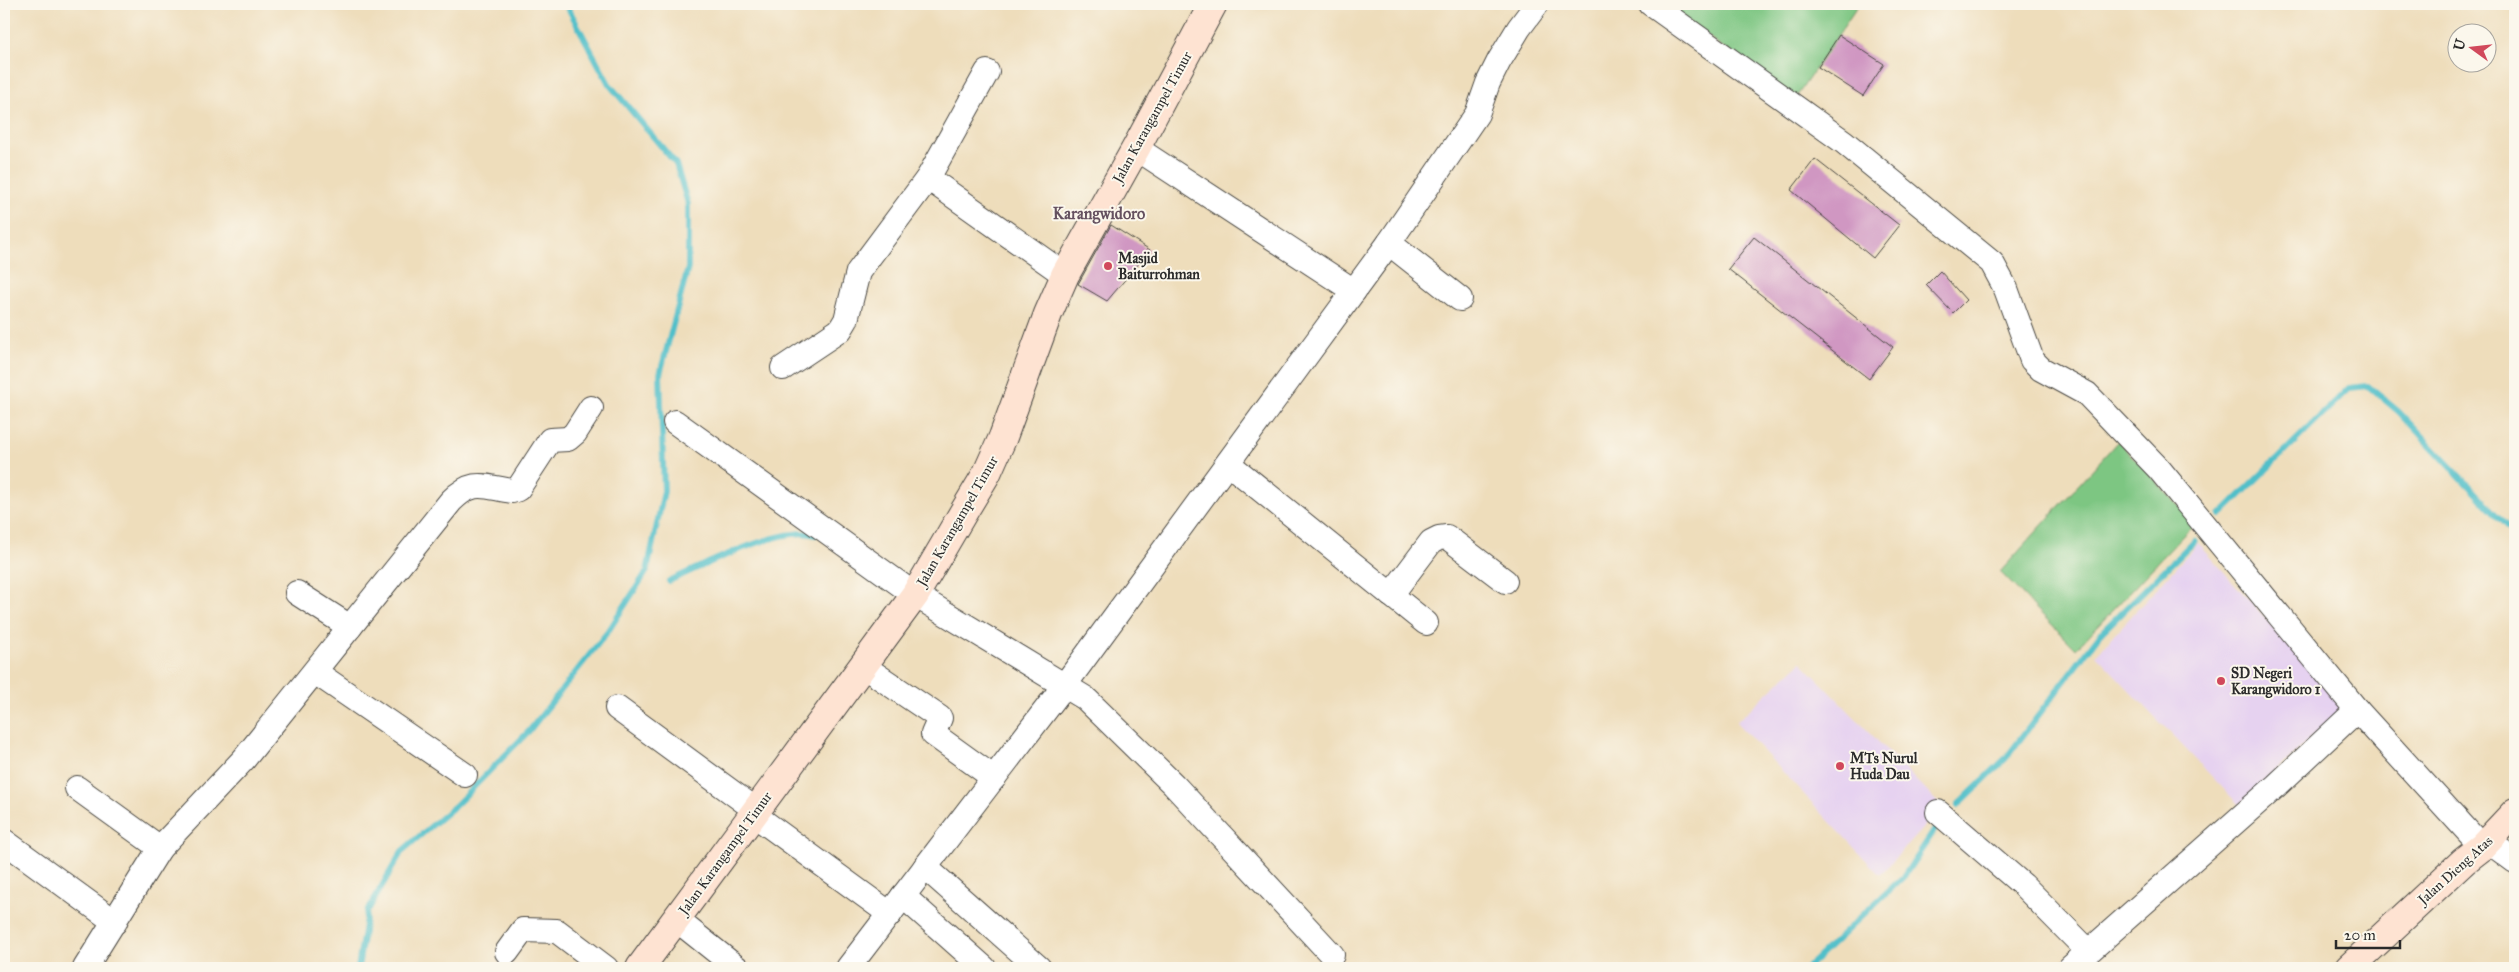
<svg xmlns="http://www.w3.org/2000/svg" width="2519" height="972" font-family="'IM FELL Great Primer',serif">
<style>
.built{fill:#e6d2f0}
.green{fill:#7dc682;stroke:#547856}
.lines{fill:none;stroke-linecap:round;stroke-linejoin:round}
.stream{stroke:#51bfc9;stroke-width:6}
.building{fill:#d097c2}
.street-casing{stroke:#484641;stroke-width:26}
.secondary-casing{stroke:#484641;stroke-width:30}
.street{stroke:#fff;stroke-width:24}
.secondary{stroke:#fee3d2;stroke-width:28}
.poi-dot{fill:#d1495b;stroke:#fbf7ec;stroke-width:2}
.labels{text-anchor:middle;stroke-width:4;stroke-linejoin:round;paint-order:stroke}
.street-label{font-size:14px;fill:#2b2b2b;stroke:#fbf7ec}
.poi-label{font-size:14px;font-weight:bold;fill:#2b2b2b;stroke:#fbf7ec;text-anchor:start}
.quarter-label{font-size:16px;font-weight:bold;fill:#655160;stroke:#fbf7ec}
</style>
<rect width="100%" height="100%" fill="#fbf7ec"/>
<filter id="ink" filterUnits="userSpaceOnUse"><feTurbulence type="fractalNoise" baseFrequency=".02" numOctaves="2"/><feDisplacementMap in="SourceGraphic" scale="10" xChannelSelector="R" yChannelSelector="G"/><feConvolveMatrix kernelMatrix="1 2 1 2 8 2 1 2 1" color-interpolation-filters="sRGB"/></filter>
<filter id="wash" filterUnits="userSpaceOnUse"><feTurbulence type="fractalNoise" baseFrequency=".0096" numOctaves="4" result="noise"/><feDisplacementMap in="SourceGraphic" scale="20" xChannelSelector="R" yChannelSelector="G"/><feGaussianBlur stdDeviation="1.12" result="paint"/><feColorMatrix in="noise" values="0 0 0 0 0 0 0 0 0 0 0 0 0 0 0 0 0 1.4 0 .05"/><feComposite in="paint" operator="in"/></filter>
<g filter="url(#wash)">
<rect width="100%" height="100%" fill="#edb"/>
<g class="built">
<polygon points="2198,543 2345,707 2239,805 2096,655"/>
<polygon points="1801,662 1942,807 1880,875 1736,722"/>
</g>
<g class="green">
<polygon points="1663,4 1859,4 1795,99"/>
<polygon points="2118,441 2195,523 2076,649 2000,572"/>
</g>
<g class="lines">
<g class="stream">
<polyline points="2220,515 2349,388 2368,386 2399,412 2515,535"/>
<path d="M 669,581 C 701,567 783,524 815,535"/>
<polyline points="1958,805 2006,758 2101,633 2195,540"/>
<polyline points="358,968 367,912 402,851 456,805 529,731 609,630 647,571 664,491 660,374 688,268 688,204 676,164 609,84 566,4"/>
<polyline points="1807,968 1904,876 1936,828"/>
</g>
</g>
<g id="blocks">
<g class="building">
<polygon points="1839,35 1884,64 1863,96 1818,67"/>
<polygon points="1815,159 1899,225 1873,258 1791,190"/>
<polygon points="1111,225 1150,250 1107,301 1078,284"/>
<polygon points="1754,237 1893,347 1869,379 1728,269"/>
<polygon points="1940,271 1966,300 1953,313 1926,285"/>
</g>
</g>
</g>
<g filter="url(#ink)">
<use href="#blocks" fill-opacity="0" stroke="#484641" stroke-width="1"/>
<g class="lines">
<g class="street-casing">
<g id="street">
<polyline points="1651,4 1844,142 1992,263 2006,289 2032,360 2041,369 2087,394 2159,469 2357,710 2482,847"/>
<polyline points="1136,148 1354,291"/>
<polyline points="928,178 1065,275"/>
<polyline points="1389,243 1460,299"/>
<polyline points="783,368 840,330 846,320 858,272 928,178 987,72"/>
<polyline points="675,422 915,595 1085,698 1174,785 1332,955"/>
<polyline points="1229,464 1426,623"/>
<polyline points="297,593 350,627"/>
<polyline points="1391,595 1431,542 1439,538 1447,537 1505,581"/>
<polyline points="863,666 940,718 933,734 994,778"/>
<polyline points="315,672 465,775"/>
<polyline points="617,708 756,810"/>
<polyline points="77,788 160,848"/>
<polyline points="1938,812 2023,885 2088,951"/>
<polyline points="753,814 890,914"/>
<polyline points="4,841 115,922"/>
<polyline points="2488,841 2515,861"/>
<polyline points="925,867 1039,968"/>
<polyline points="903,896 984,968"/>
<polyline points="677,920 737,968"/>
<polyline points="507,952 523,930 557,931 606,968"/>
<path d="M 85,968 L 160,848 L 244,759 L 451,501 C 474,478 484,487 512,491 L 518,489 L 550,440 L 568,439 L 575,433 L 591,408"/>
<polyline points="848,968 1064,686 1389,243 1477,114 1488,83 1499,61 1519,28 1537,4"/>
<polyline points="2070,968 2276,786 2357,710"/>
</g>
</g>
<g class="secondary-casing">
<g id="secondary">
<polyline points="640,968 915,595 963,513 987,473 1003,437 1048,314 1065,275 1136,148 1213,4"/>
<polyline points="2349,968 2464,861 2482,847 2515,812"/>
</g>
</g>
<use href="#street" class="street"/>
<use href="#secondary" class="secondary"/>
</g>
</g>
<g class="poi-dot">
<circle cx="1108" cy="266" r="5"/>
<circle cx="2221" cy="681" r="5"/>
<circle cx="1840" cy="766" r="5"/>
</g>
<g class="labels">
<g class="street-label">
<text transform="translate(1152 117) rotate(-61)" y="5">Jalan Karangampel Timur</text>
<text transform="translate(957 521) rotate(-60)" y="5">Jalan Karangampel Timur</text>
<text transform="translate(725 853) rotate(-54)" y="5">Jalan Karangampel Timur</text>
<text transform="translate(2455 870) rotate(-42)" y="5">Jalan Dieng Atas</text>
</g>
<g class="poi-label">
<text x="1118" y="263">Masjid<tspan x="1118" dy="16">Baiturrohman</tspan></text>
<text x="2231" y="678">SD Negeri<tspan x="2231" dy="16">Karangwidoro 1</tspan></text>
<text x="1850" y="763">MTs Nurul<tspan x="1850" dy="16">Huda Dau</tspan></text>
</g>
<g class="quarter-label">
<text x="1099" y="219">Karangwidoro</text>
</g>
</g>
<rect width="2519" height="972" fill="none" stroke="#fbf7ec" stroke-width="20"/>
<g transform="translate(2472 48) rotate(285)"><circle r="24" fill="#fbf7ec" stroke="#a8a59f"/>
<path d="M0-4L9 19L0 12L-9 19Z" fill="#d1495b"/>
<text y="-8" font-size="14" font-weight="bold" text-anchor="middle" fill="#2b2b2b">U</text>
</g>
<path d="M2336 940v8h64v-8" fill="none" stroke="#2b2b2b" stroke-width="2.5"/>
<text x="2344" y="940" font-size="15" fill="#2b2b2b" stroke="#fbf7ec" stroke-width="4" paint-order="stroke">20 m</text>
</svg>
